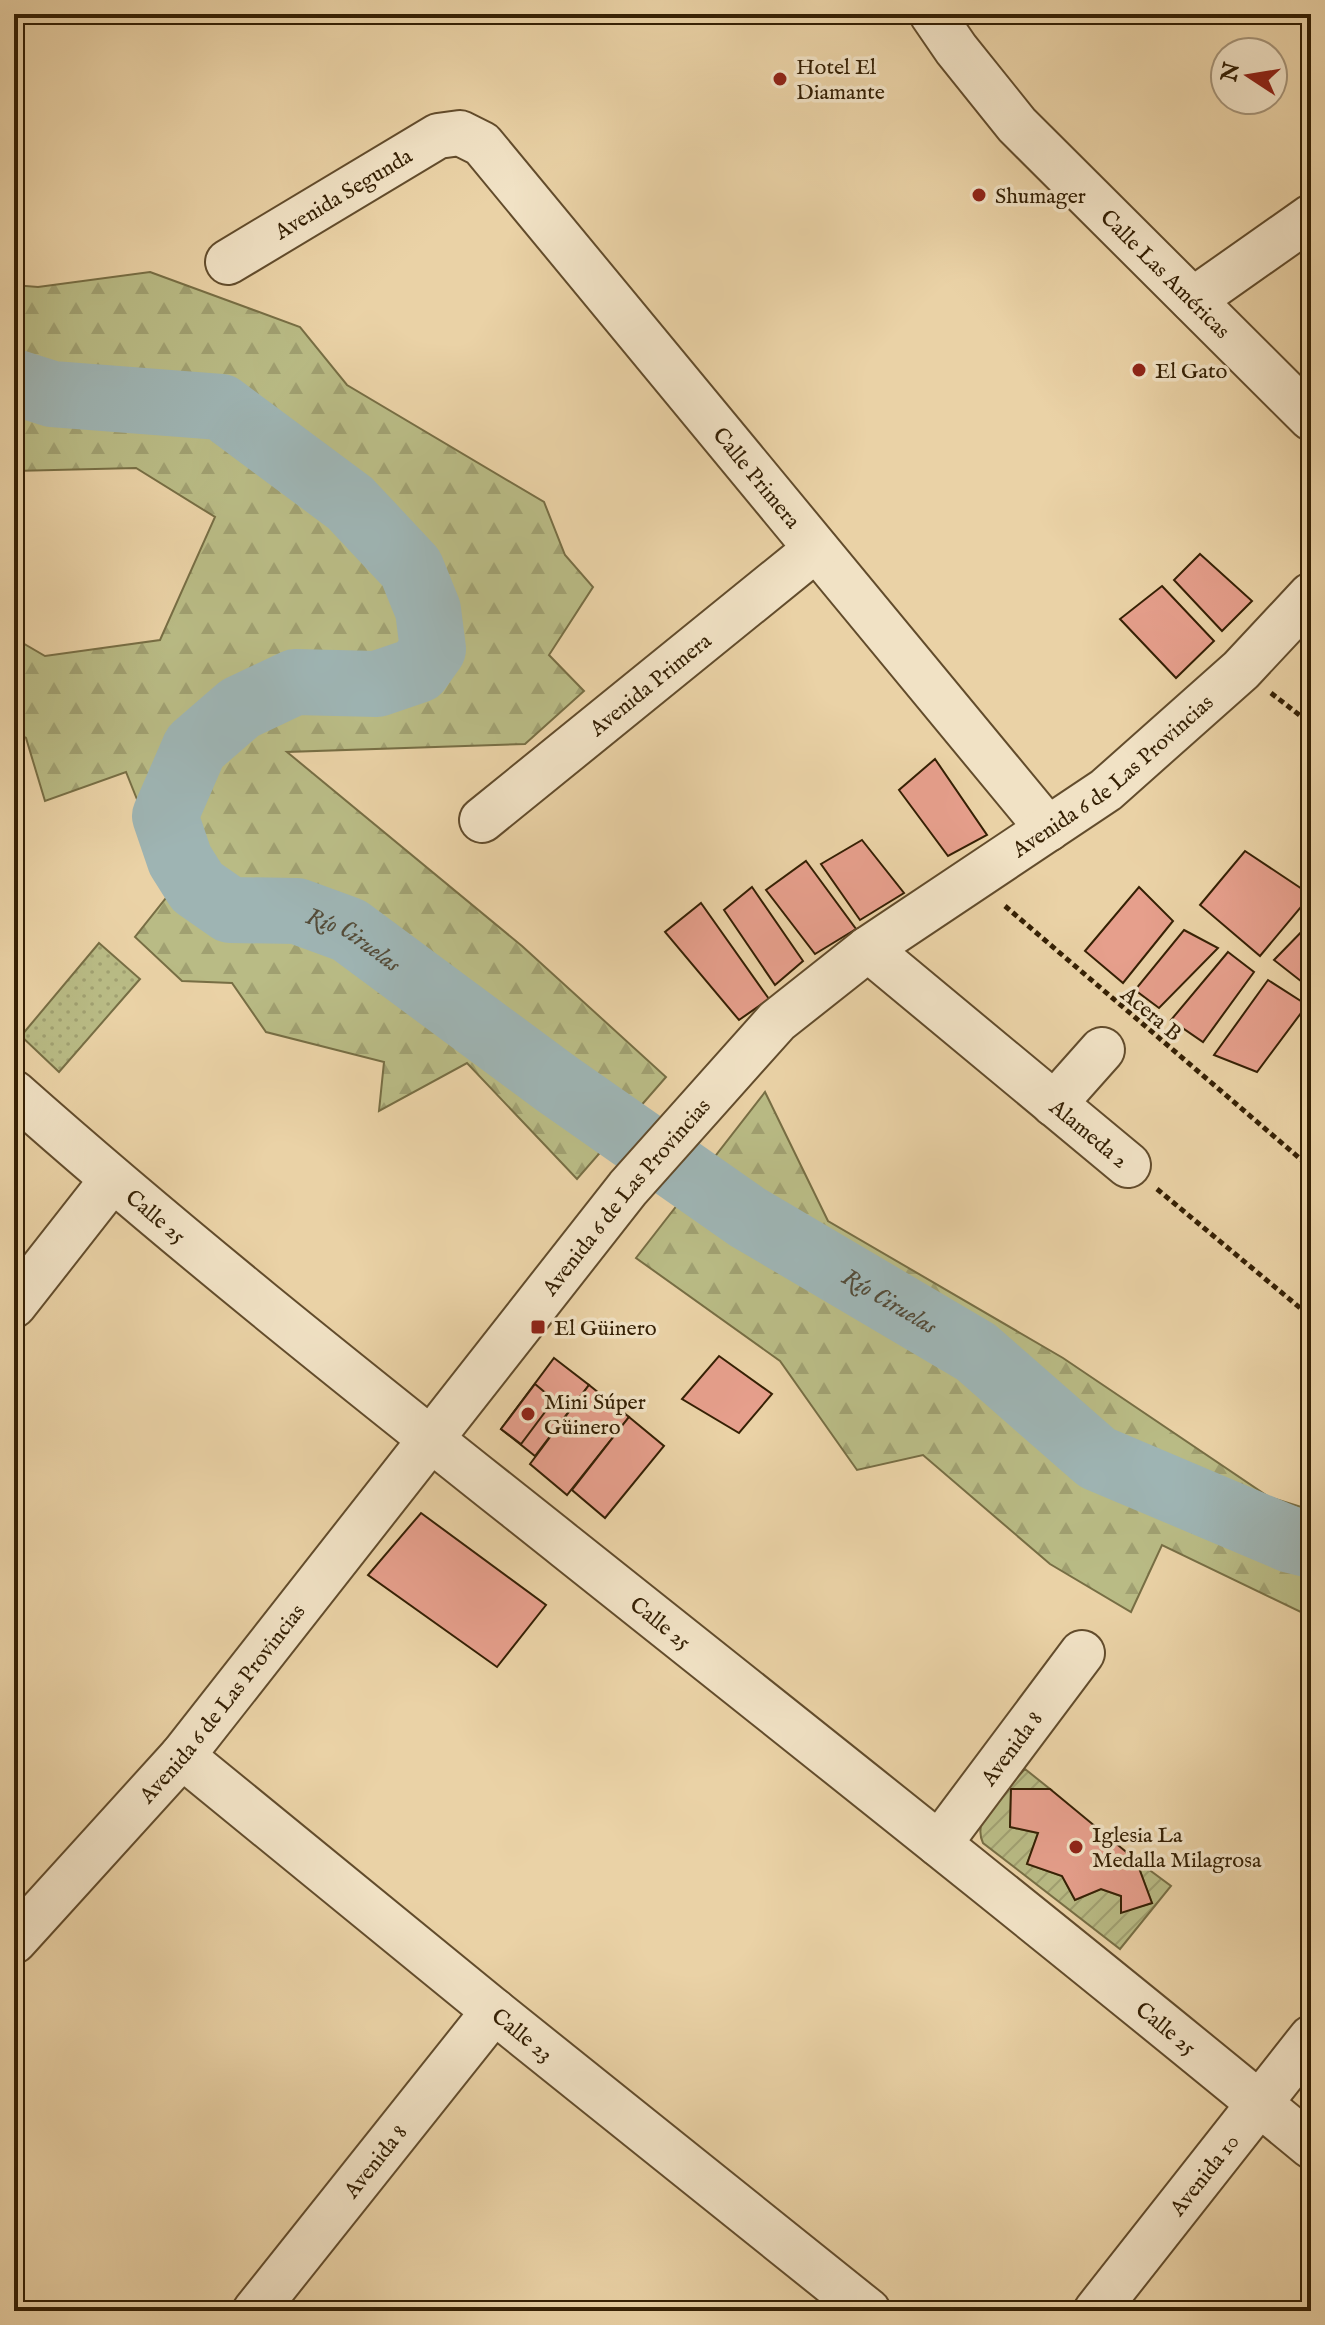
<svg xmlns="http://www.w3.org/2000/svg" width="1325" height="2325" font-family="'IM FELL English',serif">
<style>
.grass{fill:url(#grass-dots);stroke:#776e44;stroke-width:2}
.forest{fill:url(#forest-firs);stroke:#776e44;stroke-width:2}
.garden{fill:url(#garden-furrows);stroke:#776e44;stroke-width:2}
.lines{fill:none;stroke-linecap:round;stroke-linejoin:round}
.river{stroke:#9eb4b3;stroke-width:66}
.building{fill:#e69f8c;stroke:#352004;stroke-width:2}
.minor-casing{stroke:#624c2c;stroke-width:48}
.path{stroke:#352004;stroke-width:5;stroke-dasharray:6 4;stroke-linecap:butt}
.minor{stroke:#f1e2c5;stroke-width:44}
.poi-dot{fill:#8f2418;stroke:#f1e2c5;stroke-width:3}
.labels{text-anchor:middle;stroke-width:7;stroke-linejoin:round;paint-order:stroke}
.poi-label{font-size:22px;fill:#352004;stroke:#f1e2c5;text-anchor:start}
.street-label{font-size:22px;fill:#352004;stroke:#f1e2c5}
.water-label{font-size:24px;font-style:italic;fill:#544c39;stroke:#f1e2c5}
</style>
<defs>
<pattern id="grass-dots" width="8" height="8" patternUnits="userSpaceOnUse" patternTransform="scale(2)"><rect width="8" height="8" fill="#b9bb85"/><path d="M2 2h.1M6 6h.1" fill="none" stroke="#a0a071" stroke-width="1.8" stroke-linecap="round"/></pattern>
<pattern id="forest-firs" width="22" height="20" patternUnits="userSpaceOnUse" patternTransform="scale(2)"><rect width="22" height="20" fill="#b9bb85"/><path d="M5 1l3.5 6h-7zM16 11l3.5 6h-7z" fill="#a0a071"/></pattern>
<pattern id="garden-furrows" width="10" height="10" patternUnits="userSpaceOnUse" patternTransform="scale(2)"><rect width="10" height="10" fill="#b9bb85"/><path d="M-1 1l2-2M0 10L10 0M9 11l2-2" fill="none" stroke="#a0a071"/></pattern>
</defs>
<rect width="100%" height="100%" fill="#ead2a6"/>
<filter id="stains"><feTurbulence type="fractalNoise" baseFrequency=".0025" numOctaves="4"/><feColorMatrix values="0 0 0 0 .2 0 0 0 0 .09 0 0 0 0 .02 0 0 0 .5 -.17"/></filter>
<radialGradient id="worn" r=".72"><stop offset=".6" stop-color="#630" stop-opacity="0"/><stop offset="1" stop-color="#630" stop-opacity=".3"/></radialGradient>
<polygon class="grass" points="99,943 140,979 59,1072 21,1036"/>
<g class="forest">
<polygon points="150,272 300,327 347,385 544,502 565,555 593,587 549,655 584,691 525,744 287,752 522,946 666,1077 577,1179 467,1063 379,1111 384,1062 266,1032 232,983 182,981 135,937 173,889 126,772 45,801 26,738 14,731 14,638 45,656 160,640 215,517 136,468 14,471 14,285 38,287"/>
<polygon points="765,1092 828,1221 1063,1358 1269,1497 1311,1510 1311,1610 1307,1615 1162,1545 1131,1612 1050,1564 923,1455 857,1470 780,1361 636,1258"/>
</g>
<path class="garden" d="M 1025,1769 L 1050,1789 L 1011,1789 L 1010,1827 L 1038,1833 L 1027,1864 L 1062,1876 L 1075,1900 L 1101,1889 L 1121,1896 L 1121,1912 L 1152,1903 L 1136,1860 L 1171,1886 L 1120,1949 L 983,1843 C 970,1816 1008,1788 1025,1769 Z"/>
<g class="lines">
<path class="river" id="s1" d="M 14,382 L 52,394 L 221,407 L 350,503 L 411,568 L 428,610 L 433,649 L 418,670 L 377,684 L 295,682 L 240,708 L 195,747 L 165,816 L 180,860 L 197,887 L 230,910 L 297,911 L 349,930 L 557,1084 L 747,1217 L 976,1352 L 1097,1458 L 1291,1540 L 1311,1545"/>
</g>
<g class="building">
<polygon points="1200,554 1252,601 1222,631 1174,580"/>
<polygon points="1162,586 1214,641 1176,678 1120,619"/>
<polygon points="935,759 987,835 948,856 899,790"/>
<polygon points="862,840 904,893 860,920 821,864"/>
<polygon points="1245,851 1311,895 1260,956 1200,905"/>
<polygon points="806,861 856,929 815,954 766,890"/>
<polygon points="752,887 803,961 775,985 724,910"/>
<polygon points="1139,887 1173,921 1123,983 1085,951"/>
<polygon points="701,903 769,999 739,1020 665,932"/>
<polygon points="1311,922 1311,989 1274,960"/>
<polygon points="1184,930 1218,948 1159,1008 1135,990"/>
<polygon points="1228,952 1254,972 1203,1042 1171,1020"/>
<polygon points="1268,980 1307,1005 1257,1072 1214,1055"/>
<polygon points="719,1356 772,1394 739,1433 682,1399"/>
<polygon points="554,1358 589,1385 535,1456 501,1429"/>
<polygon points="535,1384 554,1400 521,1444 501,1429"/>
<polygon points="589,1385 629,1417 567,1495 530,1464"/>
<polygon points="629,1417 664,1446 605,1518 572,1490"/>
<polygon points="421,1513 546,1605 497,1667 368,1575"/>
<polygon points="1011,1789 1050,1789 1136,1860 1152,1903 1121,1913 1121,1896 1101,1889 1075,1900 1062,1876 1027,1864 1038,1833 1010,1827"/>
</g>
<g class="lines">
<g class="minor-casing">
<g id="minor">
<path id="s2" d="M 932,14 L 956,49 L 1017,125 L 1311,418"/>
<path id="s3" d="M 228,262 L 438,136 L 460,133 L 482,144 L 1048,829"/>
<polyline points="1193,300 1311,217"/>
<path id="s4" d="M 482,820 L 816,549"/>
<path id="s5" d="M 868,949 L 1128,1165"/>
<path id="s6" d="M 14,1093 C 192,1251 379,1398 565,1546 C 815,1745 1065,1943 1311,2146"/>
<polyline points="1054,1104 1102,1050"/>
<polyline points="14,1305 112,1180"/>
<path id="s7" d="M 182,1756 L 494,2011 L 868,2311"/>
<path id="s8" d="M 939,1844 L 1082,1653"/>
<path id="s9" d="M 14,1941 L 182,1756 L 628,1188 L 777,1021 L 868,949 L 1106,790 L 1241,670 L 1311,595"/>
<path id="s10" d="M 255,2311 L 494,2011"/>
<path id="s11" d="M 1096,2311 L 1311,2038"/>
</g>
</g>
<g class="path">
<polyline points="1271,693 1311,724"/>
<polyline points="1005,906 1311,1168"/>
<polyline points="1157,1189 1311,1317"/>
</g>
<use href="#minor" class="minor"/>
</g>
<g class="poi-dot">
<circle cx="780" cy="79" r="8"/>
<circle cx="979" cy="195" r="8"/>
<circle cx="1139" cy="370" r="8"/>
<rect x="530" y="1319" width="16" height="16" rx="4"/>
<circle cx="528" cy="1414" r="8"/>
<circle cx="1076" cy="1847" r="8"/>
</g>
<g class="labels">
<g class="poi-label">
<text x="796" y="74">Hotel El<tspan x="796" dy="25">Diamante</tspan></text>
<text x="995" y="203">Shumager</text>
<text x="1155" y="378">El Gato</text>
<text x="554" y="1335">El Güinero</text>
<text x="544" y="1409">Mini Súper<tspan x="544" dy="25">Güinero</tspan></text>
<text x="1092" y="1842">Iglesia La<tspan x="1092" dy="25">Medalla Milagrosa</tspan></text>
</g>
<g class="street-label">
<text dy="8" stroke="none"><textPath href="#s3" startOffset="134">Avenida Segunda</textPath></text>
<text dy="8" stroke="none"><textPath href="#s2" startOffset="350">Calle Las Américas</textPath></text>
<text dy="8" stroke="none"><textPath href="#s3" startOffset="724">Calle Primera</textPath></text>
<text dy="8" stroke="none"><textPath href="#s4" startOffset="216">Avenida Primera</textPath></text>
<text dy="8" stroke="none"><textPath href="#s9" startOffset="1612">Avenida 6 de Las Provincias</textPath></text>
<text transform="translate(1152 1013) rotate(40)" y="8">Acera B</text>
<text dy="8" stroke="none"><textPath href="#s5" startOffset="288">Alameda 2</textPath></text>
<text dy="8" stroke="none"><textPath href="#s9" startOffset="964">Avenida 6 de Las Provincias</textPath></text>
<text dy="8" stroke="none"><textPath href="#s6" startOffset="188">Calle 25</textPath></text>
<text dy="8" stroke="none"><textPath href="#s6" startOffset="836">Calle 25</textPath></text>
<text dy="8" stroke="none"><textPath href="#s9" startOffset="316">Avenida 6 de Las Provincias</textPath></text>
<text dy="8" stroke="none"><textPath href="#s8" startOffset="120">Avenida 8</textPath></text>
<text dy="8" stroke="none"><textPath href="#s6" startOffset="1484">Calle 25</textPath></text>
<text dy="8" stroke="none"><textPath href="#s7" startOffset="440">Calle 23</textPath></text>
<text dy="8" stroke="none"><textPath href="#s10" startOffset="192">Avenida 8</textPath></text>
<text dy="8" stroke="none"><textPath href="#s11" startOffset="174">Avenida 10</textPath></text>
</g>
<g class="water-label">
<text dy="8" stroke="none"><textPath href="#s1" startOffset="1140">Río Ciruelas</textPath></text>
<text dy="8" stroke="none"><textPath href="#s1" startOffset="1788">Río Ciruelas</textPath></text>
</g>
</g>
<rect width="1325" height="2325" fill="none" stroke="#ead2a6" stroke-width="48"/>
<rect x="16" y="16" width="1293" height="2293" fill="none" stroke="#352004" stroke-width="4"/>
<rect x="24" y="24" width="1277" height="2277" fill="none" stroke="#352004" stroke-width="2"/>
<g transform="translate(1249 76) rotate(282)"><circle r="38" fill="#f1e2c5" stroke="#a69478" stroke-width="2"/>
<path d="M0-6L14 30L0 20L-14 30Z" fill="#8f2418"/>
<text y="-12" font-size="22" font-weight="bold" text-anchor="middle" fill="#352004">N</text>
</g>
<rect width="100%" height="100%" filter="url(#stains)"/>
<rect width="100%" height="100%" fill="url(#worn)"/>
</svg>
